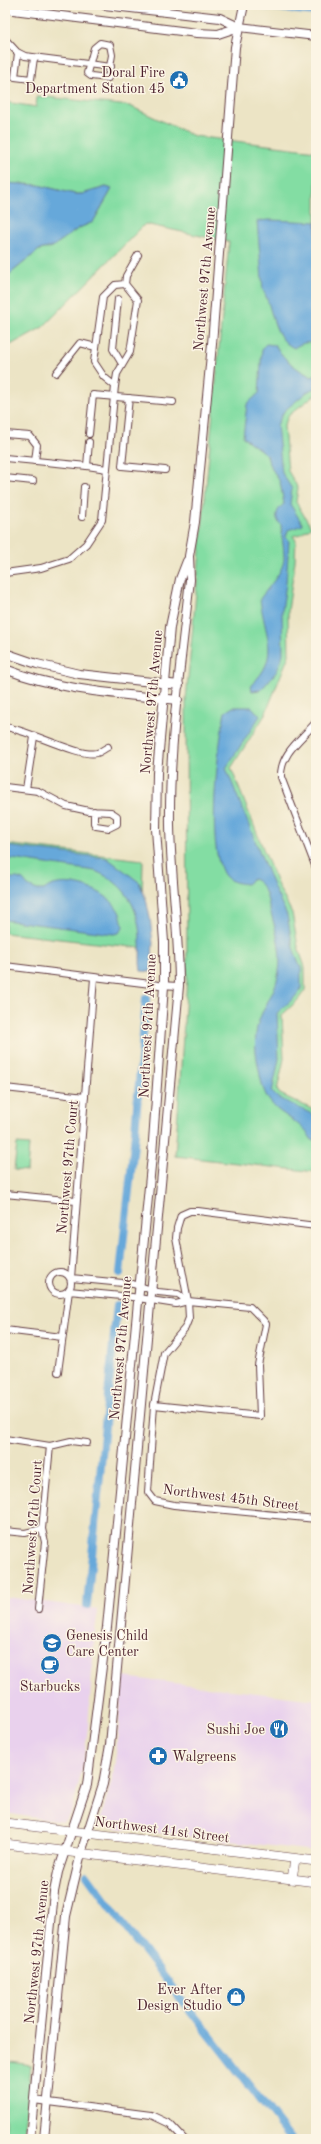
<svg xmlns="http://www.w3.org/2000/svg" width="321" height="2144" font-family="'Old Standard TT',serif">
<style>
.built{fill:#e9d1ed}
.green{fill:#83dda3;stroke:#667e67}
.water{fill:#66a8da;stroke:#586482}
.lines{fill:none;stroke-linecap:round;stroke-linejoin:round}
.canal{stroke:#66a8da;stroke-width:8}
.street-casing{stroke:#623d42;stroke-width:8}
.secondary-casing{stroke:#623d42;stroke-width:10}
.primary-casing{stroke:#623d42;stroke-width:10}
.street{stroke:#fff;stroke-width:6}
.secondary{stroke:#fff;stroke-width:8}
.primary{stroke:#fff;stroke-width:9}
.labels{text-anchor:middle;stroke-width:3;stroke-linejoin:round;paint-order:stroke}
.poi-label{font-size:14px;fill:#4a1f2b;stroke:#fcf5e5;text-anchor:end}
.street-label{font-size:14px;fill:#4a1f2b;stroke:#fcf5e5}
</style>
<rect width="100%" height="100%" fill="#fcf5e5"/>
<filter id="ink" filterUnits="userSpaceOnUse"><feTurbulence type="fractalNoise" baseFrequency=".025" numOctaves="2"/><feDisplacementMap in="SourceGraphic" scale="8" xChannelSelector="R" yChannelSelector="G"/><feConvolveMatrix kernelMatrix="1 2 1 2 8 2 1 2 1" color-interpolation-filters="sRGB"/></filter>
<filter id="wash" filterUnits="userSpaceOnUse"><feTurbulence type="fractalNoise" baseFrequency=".012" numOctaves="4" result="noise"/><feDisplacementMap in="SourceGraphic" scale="16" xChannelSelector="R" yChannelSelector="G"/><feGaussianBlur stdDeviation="0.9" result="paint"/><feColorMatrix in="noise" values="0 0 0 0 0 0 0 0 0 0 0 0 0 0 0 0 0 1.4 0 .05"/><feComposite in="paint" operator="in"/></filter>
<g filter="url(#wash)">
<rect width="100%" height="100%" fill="#ece4c5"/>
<g class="built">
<polygon points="5,1597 98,1609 95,1630 88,1727 82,1771 71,1813 63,1822 5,1813"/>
<polygon points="123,1677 316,1700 316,1851 116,1828 103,1824 101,1818 113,1776 116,1754"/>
</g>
<g class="green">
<polygon points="37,96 130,106 194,136 316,151 316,394 289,415 284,426 288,471 298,488 296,502 311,527 301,534 293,536 296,540 295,561 288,611 289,655 265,715 231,768 278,886 292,913 298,947 305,967 305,990 298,1000 282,1015 284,1059 277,1090 280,1094 316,1111 316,1172 175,1156 187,977 186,699 229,242 145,224 43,327 5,348 5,278 39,250 52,247 79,228 93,222 112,189 106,187 82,194 75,194 38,185 5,183 5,102 36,107"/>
<polygon points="5,844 143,860 141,948 5,933"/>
<polygon points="17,1144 29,1145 27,1171 14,1170"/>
<polygon points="5,2061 31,2065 24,2139 5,2139"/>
</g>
<g class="water">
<polygon points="5,183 38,185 75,194 82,194 106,187 112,189 93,222 79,228 52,247 39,250 5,278"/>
<path d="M 270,220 L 316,222 L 316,344 C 308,341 301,343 294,348 C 272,338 273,308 263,290 L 257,221 Z"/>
<path d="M 266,344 L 275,345 C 284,360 296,369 312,377 L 316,375 L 316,387 L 307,392 L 284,411 L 277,425 L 282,473 L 292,489 L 290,504 L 303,525 L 288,530 L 286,537 L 289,541 L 286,583 L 282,611 L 283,654 L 277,671 L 261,690 L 252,691 L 251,685 C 282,657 264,634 260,599 C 268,587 285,571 284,556 C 284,546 281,536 281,525 C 274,518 276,510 284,504 L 280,482 L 269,464 L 267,455 L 243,437 L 247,404 L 259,393 L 262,348 Z"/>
<path d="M 233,707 L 252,707 L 260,716 L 226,768 L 274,888 L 287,915 L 293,948 L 301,968 L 301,989 L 295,997 L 277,1013 L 279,1059 L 272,1092 L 277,1097 L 316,1116 L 316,1141 L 312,1140 C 295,1112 269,1118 261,1080 C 258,1066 254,1048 256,1034 C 257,1018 268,1003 274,989 C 286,960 277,935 269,906 C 267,896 264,883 253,879 L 247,884 C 238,883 228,882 223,873 C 206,842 218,747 225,712 Z"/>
<path d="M 5,846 L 107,858 L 139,882 L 146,899 L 150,918 L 153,943 L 151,972 L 141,971 C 139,962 141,952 140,943 C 140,909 127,884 95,871 L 5,858 Z"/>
<path d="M 5,878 L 17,878 L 23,880 L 28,886 L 37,890 L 44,890 C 61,875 104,888 116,907 C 121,913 122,920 123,927 L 119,933 L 113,934 L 5,920 Z"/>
</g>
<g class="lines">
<g class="canal">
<polyline points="263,6 316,12"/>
<polyline points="120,1273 134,1144 146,998"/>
<polyline points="87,1605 117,1305"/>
<polyline points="87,1875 128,1931 291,2139"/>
</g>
</g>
</g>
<g filter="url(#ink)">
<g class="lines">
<g class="street-casing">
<g id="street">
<polyline points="5,39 17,52 25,56 111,67"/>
<polygon points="100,43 110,45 112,55 108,78 91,76 87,73 94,48"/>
<polyline points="18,53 15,77 31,79 34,58"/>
<polyline points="118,299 113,349 122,364"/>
<polyline points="56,373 80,343 96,347"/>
<polyline points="115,386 104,377 94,362 103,297 115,285 125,284 126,276 138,255"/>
<polyline points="129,398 122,466 165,470"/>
<polyline points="5,434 30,436 37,445 35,461"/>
<polyline points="89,434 93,395 173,402"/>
<polyline points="5,458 87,466 89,442"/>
<polyline points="87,466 107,469"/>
<polyline points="5,478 33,481"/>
<polyline points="82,517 84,487"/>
<polyline points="5,573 41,568 69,559 86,544 102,520 115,386 117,374 130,352 138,300 125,284"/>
<path d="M 316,722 C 302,739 280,753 281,777 L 316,868"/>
<path d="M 5,727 C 26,729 80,758 97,753 C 100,752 104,749 108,747"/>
<polyline points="5,787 38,791 66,806 89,811 111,812 117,816 117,824 109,828 96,826 94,823 94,811"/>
<polyline points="26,789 34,737"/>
<polyline points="5,966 159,985 179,986"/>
<polyline points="5,1088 85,1097"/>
<polyline points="5,1194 76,1201"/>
<polyline points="316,1226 198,1211 190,1211 181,1215 177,1228 176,1238 188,1301 189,1318 185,1328 164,1353 154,1405 148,1492 155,1501 174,1505 316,1519"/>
<circle cx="60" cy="1283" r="11"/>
<polyline points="5,1330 62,1337"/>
<polyline points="58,1372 69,1291 132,1297 176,1304 188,1301 178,1294 158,1292 133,1284 71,1278 94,978"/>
<polyline points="154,1405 260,1416 258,1365 266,1324 263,1320 250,1307 188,1301"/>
<polyline points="5,1439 50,1446 71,1441 87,1443"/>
<polyline points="5,1531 25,1533 42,1529"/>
<polyline points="38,1609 45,1542 42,1529 50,1446"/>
<polyline points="33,2100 151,2115 170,2124 184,2139"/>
</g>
</g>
<g class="secondary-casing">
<g id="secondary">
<polyline points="104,5 220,18 239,27 316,36"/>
<polyline points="5,9 197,33 218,34 239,27"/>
<polyline points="5,653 37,664 79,674 179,685"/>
<path d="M 5,669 C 61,691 119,694 178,700"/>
<polyline points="30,2139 54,1892 58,1872 87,1785 107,1627 152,1155 164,986 164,942 156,829 157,773 170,627 180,579 187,561"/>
<path d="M 44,2139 L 66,1916 L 81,1853 L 103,1784 L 110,1745 L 179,986 C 179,932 171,879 170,825 C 169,746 181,659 190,580 L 189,556 L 195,522 L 212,344 L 235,47 L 244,5"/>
</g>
</g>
<g class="primary-casing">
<g id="primary">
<polyline points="5,1823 316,1861"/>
<polyline points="5,1844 316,1882"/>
<polyline points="292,1879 295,1859"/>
</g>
</g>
<use href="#street" class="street"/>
<use href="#secondary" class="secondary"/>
<use href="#primary" class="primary"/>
</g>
</g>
<defs>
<g id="civic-disc" transform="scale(1)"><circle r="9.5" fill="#1f6fb2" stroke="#fcf5e5"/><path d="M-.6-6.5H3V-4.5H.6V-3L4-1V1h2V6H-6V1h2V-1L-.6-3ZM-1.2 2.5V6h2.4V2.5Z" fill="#fff"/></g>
<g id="school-disc" transform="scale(1)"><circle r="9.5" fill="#1f6fb2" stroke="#fcf5e5"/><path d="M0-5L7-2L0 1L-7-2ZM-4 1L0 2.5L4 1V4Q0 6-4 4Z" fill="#fff"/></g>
<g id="cafe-disc" transform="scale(1)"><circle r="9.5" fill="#1f6fb2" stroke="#fcf5e5"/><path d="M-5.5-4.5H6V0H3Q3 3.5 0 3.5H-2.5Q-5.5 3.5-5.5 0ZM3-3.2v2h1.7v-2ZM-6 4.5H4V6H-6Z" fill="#fff"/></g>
<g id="restaurant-disc" transform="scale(1)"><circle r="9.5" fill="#1f6fb2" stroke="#fcf5e5"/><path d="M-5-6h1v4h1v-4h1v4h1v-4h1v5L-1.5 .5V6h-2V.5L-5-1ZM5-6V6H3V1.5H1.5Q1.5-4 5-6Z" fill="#fff"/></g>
<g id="pharmacy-disc" transform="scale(1)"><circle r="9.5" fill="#1f6fb2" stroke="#fcf5e5"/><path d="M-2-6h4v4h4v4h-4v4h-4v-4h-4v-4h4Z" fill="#fff"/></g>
<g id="shop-disc" transform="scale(1)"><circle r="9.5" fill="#1f6fb2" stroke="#fcf5e5"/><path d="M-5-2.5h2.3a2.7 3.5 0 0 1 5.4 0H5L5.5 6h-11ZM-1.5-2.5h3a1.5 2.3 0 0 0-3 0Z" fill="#fff"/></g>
</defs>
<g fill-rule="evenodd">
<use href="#civic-disc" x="179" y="80"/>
<use href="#school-disc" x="52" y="1643"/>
<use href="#cafe-disc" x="50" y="1665"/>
<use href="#restaurant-disc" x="279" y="1729"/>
<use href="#pharmacy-disc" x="158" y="1756"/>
<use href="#shop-disc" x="236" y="1997"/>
</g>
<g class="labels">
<g class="poi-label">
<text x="165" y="77">Doral Fire<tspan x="165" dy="16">Department Station 45</tspan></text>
<text x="66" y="1640" text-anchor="start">Genesis Child<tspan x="66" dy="16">Care Center</tspan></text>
<text x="50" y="1691" text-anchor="middle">Starbucks</text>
<text x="265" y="1734">Sushi Joe</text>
<text x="172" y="1761" text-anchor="start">Walgreens</text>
<text x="222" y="1994">Ever After<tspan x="222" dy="16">Design Studio</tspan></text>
</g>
<g class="street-label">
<text transform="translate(204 279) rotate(-85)" y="5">Northwest 97th Avenue</text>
<text transform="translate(151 702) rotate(-85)" y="5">Northwest 97th Avenue</text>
<text transform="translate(147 1026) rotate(-87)" y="5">Northwest 97th Avenue</text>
<text transform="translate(67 1167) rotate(-85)" y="5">Northwest 97th Court</text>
<text transform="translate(120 1348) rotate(-85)" y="5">Northwest 97th Avenue</text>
<text transform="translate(231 1497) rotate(7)" y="5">Northwest 45th Street</text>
<text transform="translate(32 1527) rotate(-86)" y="5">Northwest 97th Court</text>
<text transform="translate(162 1829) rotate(7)" y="5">Northwest 41st Street</text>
<text transform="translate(36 1952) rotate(-84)" y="5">Northwest 97th Avenue</text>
</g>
</g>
<rect width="321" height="2144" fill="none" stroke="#fcf5e5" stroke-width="20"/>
</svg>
